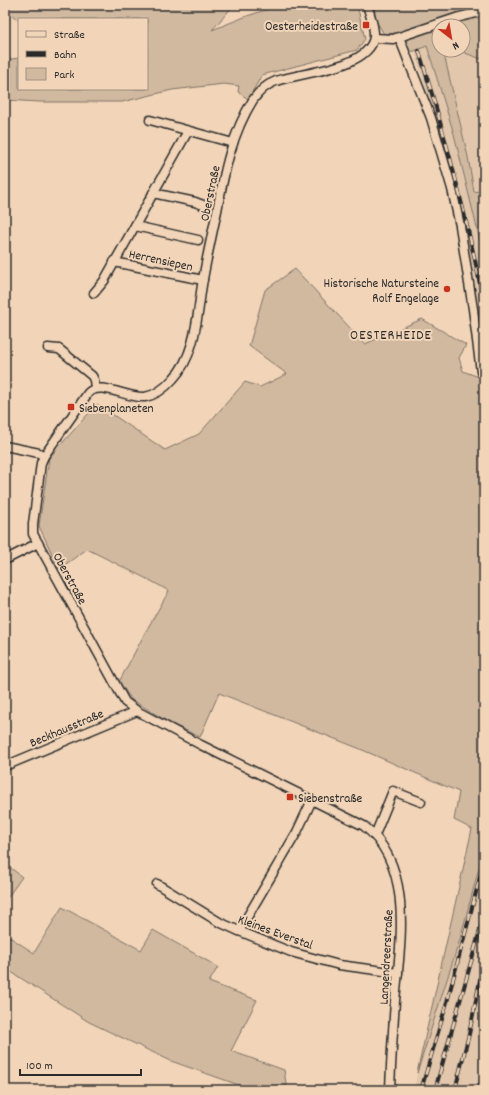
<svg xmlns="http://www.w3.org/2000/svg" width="489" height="1095" font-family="Dekko,sans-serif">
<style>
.built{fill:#e2c7ac}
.green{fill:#d1b9a0;stroke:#7e7266}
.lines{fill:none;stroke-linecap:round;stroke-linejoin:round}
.minor-casing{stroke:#2b2b2b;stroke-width:11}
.minor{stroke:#f2d5b8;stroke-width:8}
.rail-casing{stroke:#2b2b2b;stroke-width:4}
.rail{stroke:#f2d5b8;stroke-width:2.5;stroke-dasharray:8;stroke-linecap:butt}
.poi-dot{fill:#c8321e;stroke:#f2d5b8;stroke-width:1.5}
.labels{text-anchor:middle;stroke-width:4;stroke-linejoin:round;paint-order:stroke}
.poi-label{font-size:13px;fill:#2b2b2b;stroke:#f2d5b8;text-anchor:end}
.street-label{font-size:13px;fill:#2b2b2b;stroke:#f2d5b8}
.neighbourhood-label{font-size:14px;letter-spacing:1px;fill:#2b2b2b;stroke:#f2d5b8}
</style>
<rect width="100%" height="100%" fill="#f2d5b8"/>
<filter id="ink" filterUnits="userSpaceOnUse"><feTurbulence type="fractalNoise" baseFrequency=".025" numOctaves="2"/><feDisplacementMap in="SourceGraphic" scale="8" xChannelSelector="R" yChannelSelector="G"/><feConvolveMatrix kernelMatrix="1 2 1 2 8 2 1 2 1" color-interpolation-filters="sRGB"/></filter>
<g filter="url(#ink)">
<g class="built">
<polygon points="427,46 454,134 477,228 484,263 484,356 454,187 414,50"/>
<polygon points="443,50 457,50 484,60 484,190 474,192 468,157"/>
<polygon points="484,849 484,1090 414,1090 417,1073 460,939"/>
</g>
<g class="green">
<polygon points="5,5 234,5 212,30 247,16 281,5 357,5 365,39 357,50 262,75 248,99 238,92 239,86 224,84 172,90 122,102 39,102 5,100 5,60 19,58 19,89 147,89 147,19 19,19 19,21 5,9"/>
<path d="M 374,5 L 484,5 L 484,7 C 475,9 465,11 456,13 C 433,21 409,34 384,34 L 376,21 Z"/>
<polygon points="484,15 484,60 457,50 463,50 463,26 443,26"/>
<path d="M 439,27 L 439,50 L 443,50 L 468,157 L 474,192 L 484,190 L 484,263 L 477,228 L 454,134 L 427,46 L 409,53 C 408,51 406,49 406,46 C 405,35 430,30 439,27 Z"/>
<polygon points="295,269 365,344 422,319 466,345 459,358 463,371 484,379 484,849 460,939 417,1073 472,829 454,820 459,792 358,748 219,693 200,737 172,724 132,700 119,682 146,631 169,591 153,582 87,549 59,569 39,526 49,458 97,404 165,450 199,434 245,382 260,387 287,374 249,346 265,290"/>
<polygon points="5,863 22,877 5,901"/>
<polygon points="62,907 141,950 153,930 218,967 209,982 257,1000 231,1051 284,1070 287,1090 253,1090 171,1061 89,1022 5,968 5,934 34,953"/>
</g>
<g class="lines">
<g class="minor-casing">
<g id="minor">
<path d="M 367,5 C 370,15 375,27 374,37 C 369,69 301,72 276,81 C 266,85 259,91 253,100 C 232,133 224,173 217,211 C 212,234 207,257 203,279 C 197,313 197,354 173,379 C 166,387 156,395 145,397 C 128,399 100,380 88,393 L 44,456 L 41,463 L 33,524 L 33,534 L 38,543 L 125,702 L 137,711 L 201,745 L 364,826 C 415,866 400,945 395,1001 C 393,1031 391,1060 390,1090"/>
<polyline points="399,37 431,118 452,189 460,226 473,309 481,372"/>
<polyline points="374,38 393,39 456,18 484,11"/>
<polyline points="150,120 233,143"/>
<polyline points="153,193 195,202 203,205"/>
<polyline points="135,226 198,240"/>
<polyline points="114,262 203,280"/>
<polyline points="94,293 104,281 188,131"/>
<polyline points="48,348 59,349 92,376 94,380 95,388"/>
<polyline points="5,446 39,453 44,456"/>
<polyline points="5,560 38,543"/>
<polyline points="5,766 137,711"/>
<polyline points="375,835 393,791 421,802"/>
<polyline points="157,884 219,922 239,931 291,952 339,965 398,973"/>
<polyline points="239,931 297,832 312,800"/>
</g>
</g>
<use href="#minor" class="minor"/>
<g class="rail-casing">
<g id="rail">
<path d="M 419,51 C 445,134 467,218 484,303"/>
<polyline points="421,1090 447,1002 484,862"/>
<polyline points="435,1090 484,916"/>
<polyline points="455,1090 469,1034 484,961"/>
<polyline points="479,1090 484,1075"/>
</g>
</g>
<use href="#rail" class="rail"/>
</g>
</g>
<g class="poi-dot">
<rect x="362" y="21" width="8" height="8" rx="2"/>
<circle cx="447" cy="289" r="4"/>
<rect x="67" y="403" width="8" height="8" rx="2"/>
<rect x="286" y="793" width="8" height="8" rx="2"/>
</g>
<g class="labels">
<g class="poi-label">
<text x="358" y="30">Oesterheidestraße</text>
<text x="439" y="287">Historische Natursteine<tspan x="439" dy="15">Rolf Engelage</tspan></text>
<text x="79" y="412" text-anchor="start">Siebenplaneten</text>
<text x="298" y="802" text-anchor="start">Siebenstraße</text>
</g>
<g class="street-label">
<text transform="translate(209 193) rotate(-78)" y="5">Oberstraße</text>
<text transform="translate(161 259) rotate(12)" y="5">Herrensiepen</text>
<text transform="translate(71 578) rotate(61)" y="5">Oberstraße</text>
<text transform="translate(66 727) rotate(-23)" y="5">Beckhausstraße</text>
<text transform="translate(276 931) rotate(20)" y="5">Kleines Everstal</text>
<text transform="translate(385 957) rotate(-87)" y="5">Langendreerstraße</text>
</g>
<g class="neighbourhood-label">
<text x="391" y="339">OESTERHEIDE</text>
</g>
</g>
<rect width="489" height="1095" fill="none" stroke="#f2d5b8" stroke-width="20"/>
<rect x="10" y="10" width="469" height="1075" fill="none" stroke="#2b2b2b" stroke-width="1.5" filter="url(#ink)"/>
<rect x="18" y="18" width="130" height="72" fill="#f2d5b8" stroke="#a29180"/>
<rect x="26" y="31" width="20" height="6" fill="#f2d5b8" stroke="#a29180"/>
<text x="54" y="38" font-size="12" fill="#2b2b2b">Straße</text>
<rect x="26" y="51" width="20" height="6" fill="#2b2b2b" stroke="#a29180"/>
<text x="54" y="58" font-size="12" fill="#2b2b2b">Bahn</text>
<rect x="26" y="68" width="20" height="12" fill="#d1b9a0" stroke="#a29180"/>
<text x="54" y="78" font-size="12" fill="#2b2b2b">Park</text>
<g transform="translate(451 38) rotate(149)"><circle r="19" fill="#f2d5b8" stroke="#a29180"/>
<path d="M0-3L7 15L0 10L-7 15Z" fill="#c8321e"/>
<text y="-6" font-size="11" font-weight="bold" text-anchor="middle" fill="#2b2b2b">N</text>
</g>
<path d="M20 1069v6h121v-6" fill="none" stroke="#2b2b2b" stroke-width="2"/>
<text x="26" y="1069" font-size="12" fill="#2b2b2b" stroke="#f2d5b8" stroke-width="3" paint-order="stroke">100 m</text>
</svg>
